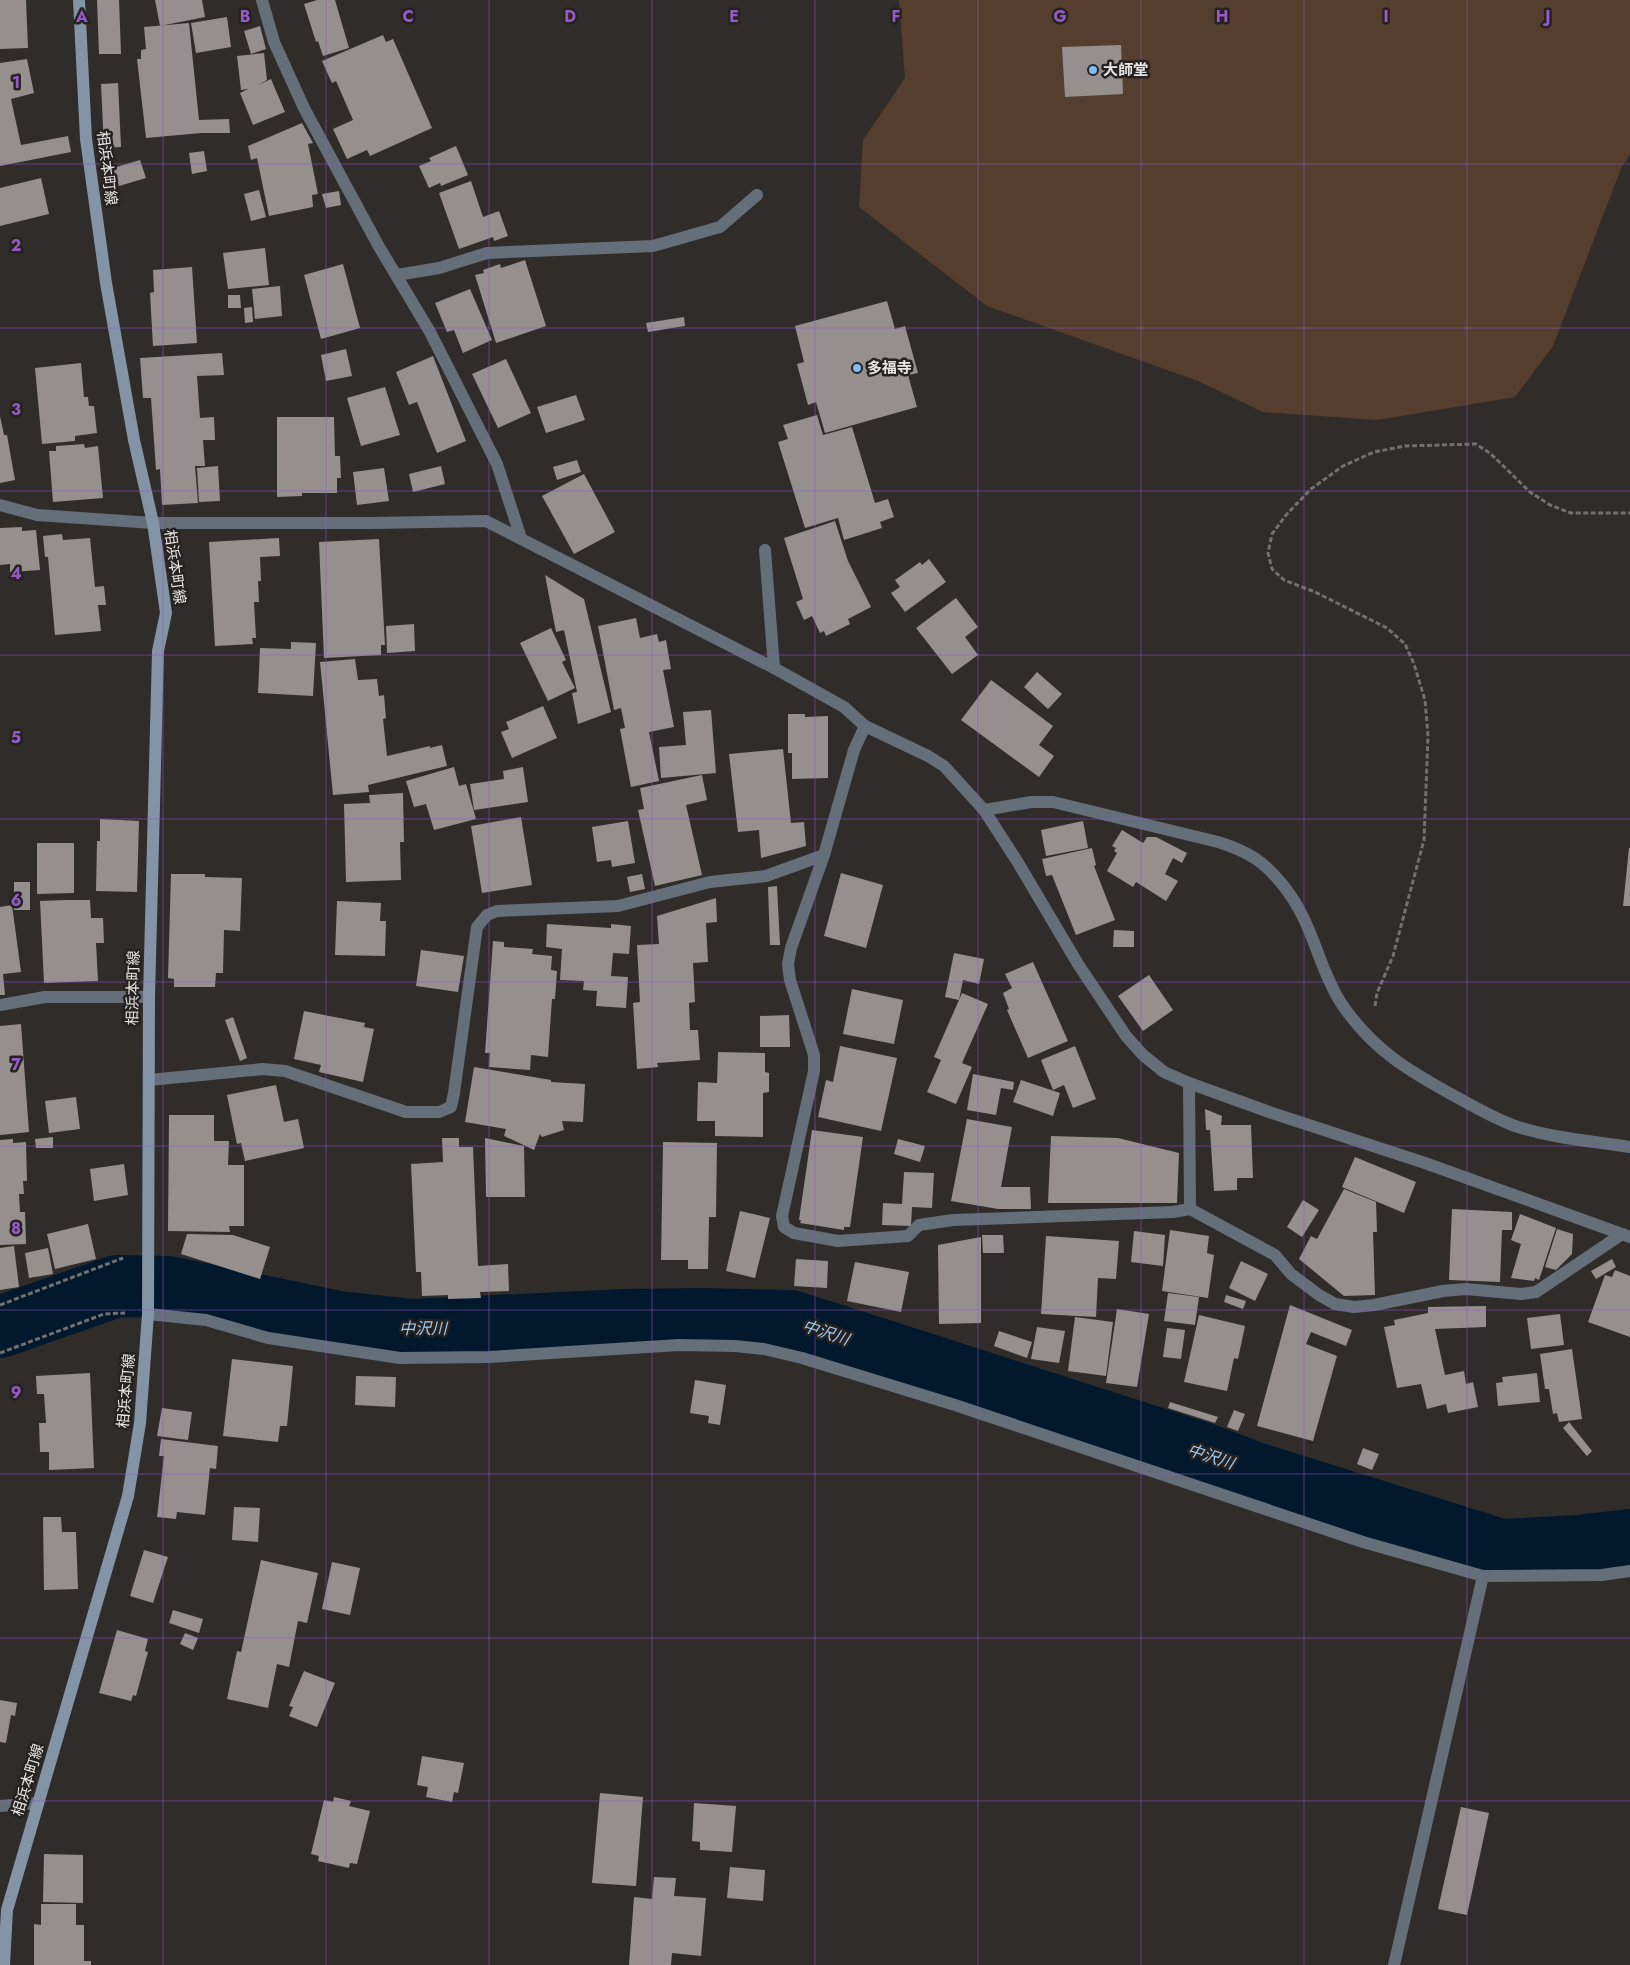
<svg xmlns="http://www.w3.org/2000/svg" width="1630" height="1965" font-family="Jost,'Noto Sans JP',sans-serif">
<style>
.green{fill:#563e2e}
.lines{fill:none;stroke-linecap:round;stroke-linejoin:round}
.river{stroke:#02182c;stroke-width:62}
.building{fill:#95908d}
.path{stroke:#74706e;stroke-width:3;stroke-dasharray:5 2.5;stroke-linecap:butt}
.service{stroke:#646f7a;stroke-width:12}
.minor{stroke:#646f7a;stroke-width:12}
.secondary{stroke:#8294a6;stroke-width:12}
.grid{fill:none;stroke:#965ac8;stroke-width:1;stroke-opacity:0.55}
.poi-dot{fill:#7ebdf9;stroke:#262220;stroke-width:2}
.labels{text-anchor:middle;stroke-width:5;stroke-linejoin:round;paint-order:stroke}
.poi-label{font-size:15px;font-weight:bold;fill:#e8e6e4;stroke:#262220;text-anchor:start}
.street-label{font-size:15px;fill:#e8e6e4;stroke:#262220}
.water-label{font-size:16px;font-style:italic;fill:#9ac7f3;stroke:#262220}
.grid-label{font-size:16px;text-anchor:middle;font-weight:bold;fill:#965ac8;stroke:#262220;stroke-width:5;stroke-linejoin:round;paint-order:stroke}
</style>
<rect width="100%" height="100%" fill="#302c2a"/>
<polygon class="green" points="899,0 1630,0 1630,155 1622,166 1553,346 1515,397 1377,420 1263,412 1198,381 987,306 859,207 863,140 905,78"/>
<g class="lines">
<polyline class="river" points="0,1327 117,1286 169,1287 339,1322 412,1330 625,1320 701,1319 791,1321 1205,1454 1252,1472 1501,1550 1578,1546 1630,1540"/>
</g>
<g class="building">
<polygon points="0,0 26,0 28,48 0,49"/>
<polygon points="97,0 119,0 121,54 99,54"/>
<polygon points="155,0 202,0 205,17 160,26"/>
<polygon points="317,0 335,0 349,48 323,56 318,41 316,42 304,4"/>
<polygon points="227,17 231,47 196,53 191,23"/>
<polygon points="189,23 199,120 229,119 230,133 201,133 146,138 137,59 141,59 141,50 146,49 144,27"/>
<polygon points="260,26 266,49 251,54 244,31"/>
<polygon points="383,35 386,42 393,39 432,128 370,156 367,150 347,159 333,129 353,120 336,81 332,83 322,61"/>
<polygon points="1121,45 1123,94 1065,97 1062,47"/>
<polygon points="264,53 267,80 258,85 271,79 285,112 253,125 240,93 248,89 241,90 237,56"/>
<polygon points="27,59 34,93 11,99 21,145 68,136 71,152 0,166 0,63"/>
<polygon points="118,83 121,147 104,148 101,84"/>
<polygon points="302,123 313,143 308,144 318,194 312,195 313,207 269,216 257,158 251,160 248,146"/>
<polygon points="456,146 468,175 441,186 440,183 429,188 419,166 431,161 429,158"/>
<polygon points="204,151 207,171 192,174 189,153"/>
<polygon points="140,160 146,178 119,186 113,168"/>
<polygon points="41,178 49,214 0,226 0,188"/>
<polygon points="471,181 483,217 499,211 508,236 494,241 493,237 459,249 439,193"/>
<polygon points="259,190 266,217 251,221 244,194"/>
<polygon points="339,191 341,205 326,208 322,194"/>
<polygon points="265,248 269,285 228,289 223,253"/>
<polygon points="525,260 546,326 496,343 475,275 484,273 483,270 500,264 501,268"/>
<polygon points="343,264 360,328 321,339 304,275"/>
<polygon points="192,267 197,343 153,346 150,293 154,292 153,270"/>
<polygon points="280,286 282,316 255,319 252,289"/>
<polygon points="470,289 492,340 463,353 454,330 447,332 435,303"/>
<polygon points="228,295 240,295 241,308 228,308"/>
<polygon points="887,301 895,329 905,326 918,373 908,375 917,407 825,433 816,402 808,405 797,364 804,362 795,326"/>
<polygon points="252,307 253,322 245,323 244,308"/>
<polygon points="684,317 685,326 648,332 646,323"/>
<polygon points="346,349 352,376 326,381 321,355"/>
<polygon points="222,353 224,375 197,376 200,418 214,417 215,440 203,440 205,466 195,466 198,503 162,505 160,469 156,470 151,398 143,398 140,358"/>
<polygon points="433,356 466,441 437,453 417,402 409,405 396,372"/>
<polygon points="506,359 531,413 498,428 472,374"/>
<polygon points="81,363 84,397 88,397 89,406 94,406 97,433 75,436 75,441 42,444 35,368"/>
<polygon points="385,387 400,435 361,446 347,398"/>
<polygon points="576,395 585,420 546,433 537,407"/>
<polygon points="817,415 823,435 852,427 875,503 888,499 894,517 880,522 882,528 844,540 838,518 805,528 778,442 788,439 783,425"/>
<polygon points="0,416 4,435 7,435 15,480 0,483"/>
<polygon points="277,417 334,417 335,456 340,456 341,478 337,478 337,493 302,493 302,496 277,497"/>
<polygon points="84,444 85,448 98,446 103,498 53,502 49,451 56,451 56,446"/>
<polygon points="577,460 581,472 557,480 553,467"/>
<polygon points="218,466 220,501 199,502 197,468"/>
<polygon points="441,466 445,484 413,492 409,474"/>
<polygon points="384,468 389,501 357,505 353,472"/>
<polygon points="584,474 615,532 574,554 542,496"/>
<polygon points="835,521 848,561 871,607 848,619 850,624 826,636 824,631 820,633 812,616 804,620 796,602 803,599 784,538"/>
<polygon points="22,527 22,531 36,530 40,570 10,572 10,564 0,565 0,528"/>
<polygon points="62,534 63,540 90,538 95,587 104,586 106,605 98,605 101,631 55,635 48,557 45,557 43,536"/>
<polygon points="279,538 280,556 260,557 261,581 258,581 259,602 254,602 256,638 252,638 253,644 215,646 209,542"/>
<polygon points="379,539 385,645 381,645 381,655 324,658 319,542"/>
<polygon points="929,559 946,582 905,612 891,593 900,587 895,580 920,562 922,565"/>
<polygon points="545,575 584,599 611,712 578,724 572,693 577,692 564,630 556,632"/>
<polygon points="956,598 978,627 965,637 978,655 952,674 916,628"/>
<polygon points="636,618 640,638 657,634 659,642 666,640 671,669 663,670 674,727 649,732 659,781 631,787 620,729 625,728 621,708 614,710 598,626"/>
<polygon points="414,624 415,651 387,653 386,626"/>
<polygon points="551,628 566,660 562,662 575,688 548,701 520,643"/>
<polygon points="291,642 316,643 313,696 258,693 260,648 291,649"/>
<polygon points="355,659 358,680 377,679 379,696 384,695 386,718 383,719 387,756 430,746 430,748 442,745 447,766 368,785 369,792 333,795 320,662"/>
<polygon points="1037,672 1062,694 1048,709 1024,687"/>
<polygon points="991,680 1053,726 1039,745 1054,756 1039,777 961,720"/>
<polygon points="543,706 557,738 512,758 501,732 509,729 506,722"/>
<polygon points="711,710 716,773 661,778 659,747 686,745 683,712"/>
<polygon points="788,714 805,714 805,717 828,716 828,778 792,779 792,753 788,753"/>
<polygon points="783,749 791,823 804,822 806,846 761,858 759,830 738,832 729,754"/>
<polygon points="454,767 459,786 466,784 476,819 434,830 426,804 414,807 406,781"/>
<polygon points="523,767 528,802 474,810 470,784 504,779 503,771"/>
<polygon points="702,775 707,800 686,805 702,875 655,886 638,810 644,809 640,788"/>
<polygon points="403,793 404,842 400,842 401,880 346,882 344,804 370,803 369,795"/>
<polygon points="521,817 532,885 482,893 471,826"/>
<polygon points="100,819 139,821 137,892 96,891 97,841 100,841"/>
<polygon points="628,821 635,863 612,867 611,860 597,862 592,827"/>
<polygon points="1083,821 1088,848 1046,856 1041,830"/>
<polygon points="1122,830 1143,843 1147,837 1156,837 1187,853 1182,863 1173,858 1165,874 1178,881 1166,901 1136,882 1133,887 1107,871 1117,853 1114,851 1116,848 1112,846"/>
<polygon points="37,843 74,843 74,893 37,894"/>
<polygon points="1092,848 1096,865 1094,866 1115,920 1076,935 1052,875 1046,876 1042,859"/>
<polygon points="1629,848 1630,848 1630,906 1623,906"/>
<polygon points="841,873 883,885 866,948 824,936"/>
<polygon points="171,874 205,874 205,877 242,878 240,931 224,930 223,973 216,973 215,987 174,987 174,979 168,978"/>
<polygon points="642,874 645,889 630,892 627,877"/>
<rect x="14" y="882" width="16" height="28"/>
<polygon points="777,886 780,945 770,945 768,887"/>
<polygon points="716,898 717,922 706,923 708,962 693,963 695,1002 689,1003 690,1030 698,1030 700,1060 657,1063 658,1067 637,1069 633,1003 640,1002 637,945 659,944 657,916"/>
<polygon points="66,900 90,900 91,918 103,918 104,943 96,943 98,981 44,983 40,901"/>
<polygon points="337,901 381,903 380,921 386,921 385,956 335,955"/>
<polygon points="12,905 21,972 3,974 5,995 0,995 0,907"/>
<polygon points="547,924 611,928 611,924 631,926 629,954 613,953 611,976 628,977 626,1008 596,1006 597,991 583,990 584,981 560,980 562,949 546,947"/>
<polygon points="1114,930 1134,931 1134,947 1113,947"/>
<polygon points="493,941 504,942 504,947 533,949 532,954 552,956 551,970 557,971 555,999 552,999 548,1057 531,1055 530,1070 489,1067 490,1053 485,1053"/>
<polygon points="421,950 464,956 458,992 416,986"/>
<polygon points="954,953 984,959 979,984 963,980 959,1000 945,997"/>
<polygon points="1033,962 1068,1041 1028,1058 1007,1010 1009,1009 1003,993 1012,988 1005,974"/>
<polygon points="1149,975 1173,1010 1143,1031 1118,996"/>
<polygon points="852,989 903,1000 894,1044 843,1034"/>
<polygon points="962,993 988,1004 962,1063 972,1067 956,1104 927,1092 941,1060 934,1057"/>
<polygon points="304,1011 365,1023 364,1027 374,1029 363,1082 319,1072 321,1065 294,1059"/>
<polygon points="789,1015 790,1047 760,1047 760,1016"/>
<polygon points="233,1017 247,1058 240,1061 225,1020"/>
<polygon points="21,1024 29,1132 0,1135 0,1026"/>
<polygon points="840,1046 897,1058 881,1131 818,1117 826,1080 833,1082"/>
<polygon points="1075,1046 1096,1099 1073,1108 1064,1085 1053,1090 1041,1060"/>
<polygon points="718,1052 765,1053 765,1072 769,1073 769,1092 763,1093 763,1137 715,1136 715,1121 697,1121 698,1082 717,1083"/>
<polygon points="474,1067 551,1080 551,1082 585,1084 583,1122 562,1121 564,1130 542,1137 540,1134 534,1150 504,1136 506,1129 465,1122"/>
<polygon points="973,1074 1014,1082 1013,1090 1001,1088 996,1115 967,1110"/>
<polygon points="1021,1080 1060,1093 1053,1116 1013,1102"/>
<polygon points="276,1085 284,1122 298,1119 304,1148 245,1161 241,1143 237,1144 227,1095"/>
<polygon points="76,1097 80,1129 49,1133 45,1101"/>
<polygon points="1205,1109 1222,1116 1221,1125 1251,1125 1253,1178 1237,1178 1237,1190 1214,1191 1210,1130 1206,1130"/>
<polygon points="169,1115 214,1115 214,1141 229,1141 228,1165 244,1165 244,1226 229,1226 230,1232 168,1231"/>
<polygon points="967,1119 1012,1127 1001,1187 1030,1187 1031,1209 998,1209 951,1201"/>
<polygon points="812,1130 863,1137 850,1227 844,1227 844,1230 800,1223 801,1220 799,1220"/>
<polygon points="1051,1136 1118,1138 1179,1153 1177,1203 1048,1203"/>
<polygon points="53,1137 53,1148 36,1148 35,1139"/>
<polygon points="442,1138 459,1138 459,1147 473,1147 478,1266 508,1264 509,1291 480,1292 481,1298 448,1299 448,1295 422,1296 421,1272 416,1272 411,1164 443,1162"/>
<polygon points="485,1138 524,1146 525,1197 486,1197"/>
<polygon points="13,1139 13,1143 26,1142 27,1181 23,1181 24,1194 19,1194 20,1212 25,1212 26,1244 0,1245 0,1140"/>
<polygon points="898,1139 925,1146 920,1162 894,1154"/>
<polygon points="663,1142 717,1143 716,1217 709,1217 708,1269 688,1269 688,1260 661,1260"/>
<polygon points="1355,1157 1416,1182 1404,1213 1342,1187"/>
<polygon points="124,1164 128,1195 94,1201 90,1169"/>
<polygon points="904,1172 934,1173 932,1208 912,1207 911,1226 882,1225 883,1203 902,1204"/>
<polygon points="1344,1189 1376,1202 1377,1232 1373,1232 1375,1295 1344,1296 1299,1259 1311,1236 1317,1239"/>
<polygon points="1303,1200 1319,1210 1302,1237 1287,1227"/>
<polygon points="1452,1209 1512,1212 1512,1230 1502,1230 1500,1282 1449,1280"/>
<polygon points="740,1211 770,1218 755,1278 726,1271"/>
<polygon points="1520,1214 1556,1228 1539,1280 1535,1278 1534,1281 1511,1278 1521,1244 1511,1240"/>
<polygon points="88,1224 96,1259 55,1269 47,1234"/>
<polygon points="1557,1229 1573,1234 1572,1254 1556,1270 1545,1267"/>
<polygon points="1170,1230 1209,1236 1207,1253 1214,1255 1208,1298 1162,1291"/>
<polygon points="1134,1231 1165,1235 1163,1266 1131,1262"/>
<polygon points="187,1234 233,1235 270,1247 260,1279 181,1254"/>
<polygon points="982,1235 1003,1235 1004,1253 983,1253"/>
<polygon points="1046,1236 1119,1241 1116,1279 1098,1278 1096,1317 1041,1314"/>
<polygon points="981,1237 981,1323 939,1324 938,1245"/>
<polygon points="14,1246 19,1287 0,1290 0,1248"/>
<polygon points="48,1248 53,1274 29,1278 25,1253"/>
<polygon points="796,1259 828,1261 827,1288 794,1286"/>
<polygon points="1612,1259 1616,1267 1596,1279 1591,1271"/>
<polygon points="1241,1261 1268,1274 1255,1301 1229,1288"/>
<polygon points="855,1262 909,1272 901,1312 847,1301"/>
<polygon points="1615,1270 1630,1276 1630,1337 1588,1322 1605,1275 1612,1277"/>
<polygon points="1168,1293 1199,1297 1195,1325 1164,1321"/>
<polygon points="1226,1295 1246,1301 1243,1309 1224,1302"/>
<polygon points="1290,1305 1352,1330 1346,1346 1311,1332 1306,1344 1337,1356 1313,1441 1257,1426"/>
<polygon points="1486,1306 1486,1327 1435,1329 1445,1375 1464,1371 1466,1384 1473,1382 1478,1407 1448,1413 1446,1404 1427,1409 1421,1384 1397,1388 1384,1327 1395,1325 1394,1320 1428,1313 1428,1307"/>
<polygon points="1117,1309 1149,1314 1137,1387 1106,1383"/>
<polygon points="1560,1314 1564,1345 1531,1349 1527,1318"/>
<polygon points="1199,1315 1245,1326 1238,1359 1234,1358 1227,1391 1184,1382"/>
<polygon points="1075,1317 1113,1322 1106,1376 1068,1371"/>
<polygon points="1037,1327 1065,1331 1059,1363 1031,1359"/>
<polygon points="1167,1328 1185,1330 1181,1359 1163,1357"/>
<polygon points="999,1331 1032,1342 1027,1358 994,1346"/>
<polygon points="1572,1349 1582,1419 1559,1422 1557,1413 1553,1414 1549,1389 1545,1389 1540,1354"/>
<polygon points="232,1359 293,1366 287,1426 280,1426 278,1442 223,1436"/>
<polygon points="90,1373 94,1468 49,1470 49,1452 40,1452 39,1423 46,1423 44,1394 37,1394 36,1376"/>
<polygon points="1537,1373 1540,1402 1498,1406 1496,1383 1503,1382 1502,1377"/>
<polygon points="356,1376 396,1377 395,1407 355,1405"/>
<polygon points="695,1380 726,1385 720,1425 708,1423 709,1416 690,1413"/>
<polygon points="1170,1402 1218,1417 1215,1423 1168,1408"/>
<polygon points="162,1408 192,1412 188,1440 157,1436"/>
<polygon points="1234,1410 1245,1414 1238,1431 1227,1427"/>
<polygon points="1569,1422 1592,1451 1587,1456 1563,1428"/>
<polygon points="161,1439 218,1446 216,1469 210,1468 205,1515 177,1512 176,1519 157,1517 164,1456 159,1456"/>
<polygon points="1363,1448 1379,1454 1372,1470 1357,1464"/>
<polygon points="234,1507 260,1508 258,1542 232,1540"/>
<polygon points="43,1517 61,1517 62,1532 76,1532 78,1589 44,1590"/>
<polygon points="144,1550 168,1557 153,1603 130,1596"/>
<polygon points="261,1560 318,1573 307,1623 298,1621 289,1667 277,1664 268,1708 227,1699 237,1651 241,1652"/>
<polygon points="332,1562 360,1568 350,1615 322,1609"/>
<polygon points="173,1610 203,1619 199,1633 169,1623"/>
<polygon points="117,1630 148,1639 145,1651 148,1652 136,1696 133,1695 131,1701 99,1693"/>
<polygon points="185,1633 198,1638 193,1650 180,1644"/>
<polygon points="304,1671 335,1683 317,1727 289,1716 293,1707 289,1706"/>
<polygon points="0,1700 17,1703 15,1716 11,1715 6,1743 0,1742"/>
<polygon points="422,1756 464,1763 458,1793 454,1792 452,1802 426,1797 428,1787 417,1785"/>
<polygon points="600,1793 643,1797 636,1886 592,1883"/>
<polygon points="334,1797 351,1801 349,1806 370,1811 357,1864 350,1863 349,1868 318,1861 319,1856 311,1854 324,1800 333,1802"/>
<polygon points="694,1803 736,1806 732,1852 700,1850 700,1842 692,1841"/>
<polygon points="1461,1807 1489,1813 1467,1915 1438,1909"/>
<polygon points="44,1854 83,1855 83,1903 43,1902"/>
<polygon points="730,1867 765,1870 763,1901 727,1898"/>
<polygon points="654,1877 676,1878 674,1896 706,1898 701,1956 672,1953 671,1965 629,1965 634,1897 652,1899"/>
<polygon points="41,1904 76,1904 76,1925 84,1925 84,1961 91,1961 91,1965 34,1965 34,1924 41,1925"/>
</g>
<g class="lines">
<g class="path">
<polyline points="1375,1006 1377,993 1393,956 1424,840 1428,736 1425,700 1414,664 1405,644 1387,628 1315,592 1284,580 1272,569 1268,553 1272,534 1286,515 1311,489 1343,466 1374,452 1405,446 1476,444 1491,454 1530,492 1550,505 1571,513 1630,513"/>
<polyline points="0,1305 123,1258"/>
<polyline points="0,1353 104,1314 125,1313"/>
</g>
<g class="service">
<polyline points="397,275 439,268 487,253 653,246 720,227 757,195"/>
<polyline points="765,550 774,668"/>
</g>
<g class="minor">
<polyline points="262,0 274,42 304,108 378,245 430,332 497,464 521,538"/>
<polyline points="0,505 37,515 153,523 372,523 486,521 774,668 844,707 865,726 928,756 944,766 984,810 1017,861 1078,964 1126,1036 1143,1055 1164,1072 1189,1083 1272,1113 1425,1163 1630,1237"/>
<polyline points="865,726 854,750 824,855 791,948 788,964 790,980 814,1055 814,1071 782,1216 784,1227 794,1233 838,1241 908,1236 919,1225 953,1220 1173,1212 1190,1209 1275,1255 1291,1274 1319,1295 1335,1304 1354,1307 1374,1305 1443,1291 1466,1289 1521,1294 1536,1292 1622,1234"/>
<path d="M 984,810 L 1031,802 L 1053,802 L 1218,842 C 1231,846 1244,851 1256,859 C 1275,872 1293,896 1303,917 C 1317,945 1324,977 1341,1003 C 1373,1051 1412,1073 1460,1099 C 1478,1109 1496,1119 1515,1126 C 1551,1138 1592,1141 1630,1147"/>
<polyline points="0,1005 45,997 149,997"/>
<polyline points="149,1080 263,1069 285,1071 406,1112 439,1112 451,1107 454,1093 477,927 487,915 497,911 618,906 710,882 766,876 824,855"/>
<polyline points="1189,1083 1190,1209"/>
<polyline points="148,1314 206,1320 268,1338 400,1358 489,1357 679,1345 735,1346 764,1349 802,1358 955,1405 1363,1542 1483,1576 1602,1575 1630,1571"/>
<polyline points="0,1806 38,1803"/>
<polyline points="1394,1965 1483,1576"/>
</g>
<polyline class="secondary" points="4,1965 7,1910 128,1496 140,1423 148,1314 149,997 158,651 166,613 153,523 134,440 106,283 86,139 79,0"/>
</g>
<path class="grid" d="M 163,0 L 163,1965M 326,0 L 326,1965M 489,0 L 489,1965M 652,0 L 652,1965M 815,0 L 815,1965M 978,0 L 978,1965M 1141,0 L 1141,1965M 1304,0 L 1304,1965M 1467,0 L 1467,1965M 0,164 L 1630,164M 0,328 L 1630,328M 0,491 L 1630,491M 0,655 L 1630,655M 0,819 L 1630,819M 0,982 L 1630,982M 0,1146 L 1630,1146M 0,1310 L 1630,1310M 0,1474 L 1630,1474M 0,1638 L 1630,1638M 0,1801 L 1630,1801"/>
<g class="poi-dot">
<circle cx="1093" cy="70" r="5"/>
<circle cx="857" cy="368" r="5"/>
</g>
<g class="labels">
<g class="poi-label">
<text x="1103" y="75">大師堂</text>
<text x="867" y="373">多福寺</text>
</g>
<g class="street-label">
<text transform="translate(107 168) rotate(83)" y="5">相浜本町線</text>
<text transform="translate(175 567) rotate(82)" y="5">相浜本町線</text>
<text transform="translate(133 988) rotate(-89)" y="5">相浜本町線</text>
<text transform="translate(126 1391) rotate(-85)" y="5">相浜本町線</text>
<text transform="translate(28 1780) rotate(-73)" y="5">相浜本町線</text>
</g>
<g class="water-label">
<text x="423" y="1334">中沢川</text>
<text transform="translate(826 1332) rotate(18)" y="6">中沢川</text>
<text transform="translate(1211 1456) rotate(18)" y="6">中沢川</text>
</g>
</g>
<g class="grid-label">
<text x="82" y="22">A</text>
<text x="245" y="22">B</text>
<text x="408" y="22">C</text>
<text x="570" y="22">D</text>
<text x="734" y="22">E</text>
<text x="896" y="22">F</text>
<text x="1060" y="22">G</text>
<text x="1222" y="22">H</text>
<text x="1386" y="22">I</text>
<text x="1548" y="22">J</text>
<text x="16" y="88">1</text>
<text x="16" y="251">2</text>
<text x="16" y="415">3</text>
<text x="16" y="579">4</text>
<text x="16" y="743">5</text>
<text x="16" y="906">6</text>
<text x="16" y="1070">7</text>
<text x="16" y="1234">8</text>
<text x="16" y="1398">9</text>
</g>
</svg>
